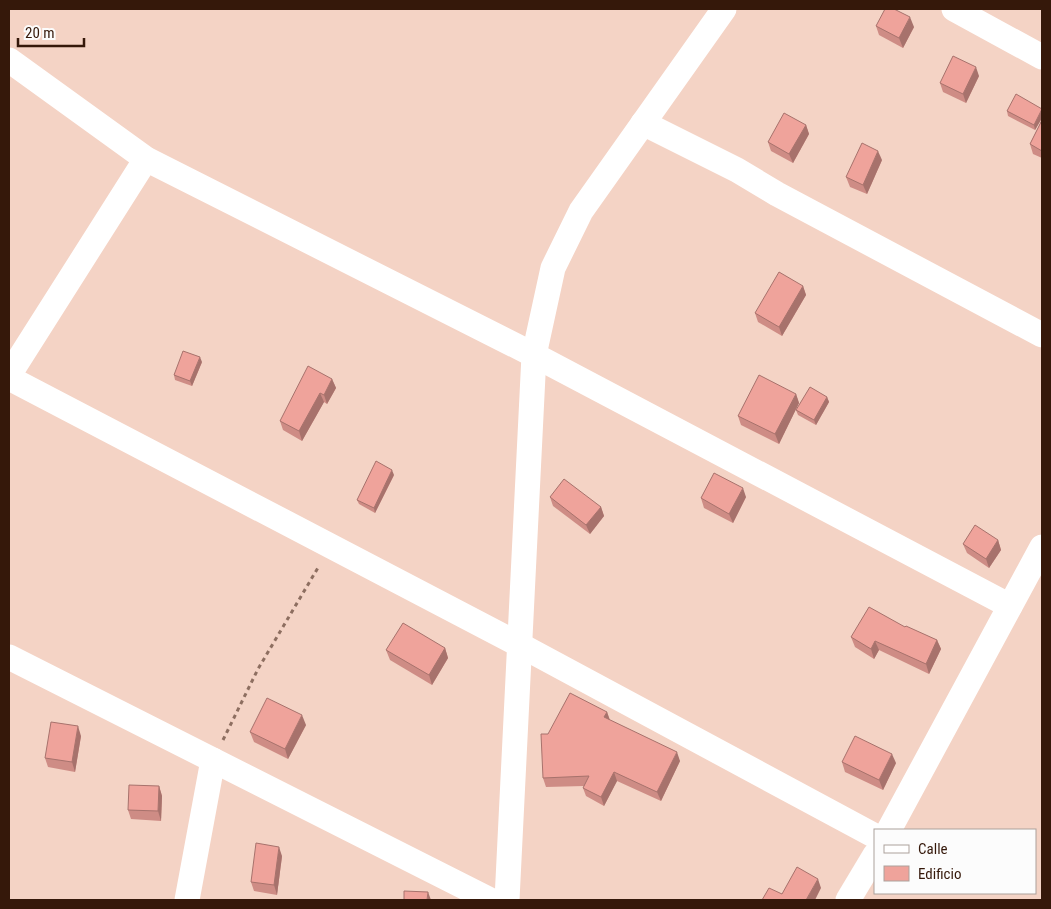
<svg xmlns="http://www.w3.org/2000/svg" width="1051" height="909" font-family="'Roboto Condensed',sans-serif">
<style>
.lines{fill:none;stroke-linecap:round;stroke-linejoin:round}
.path{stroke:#8d6e60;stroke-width:3;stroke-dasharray:4 4;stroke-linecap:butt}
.minor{stroke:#fff;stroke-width:25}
.wall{fill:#ce8c85}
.shaded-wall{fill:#a7726c}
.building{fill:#efa39b;stroke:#a7726c}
</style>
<rect width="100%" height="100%" fill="#f4d3c5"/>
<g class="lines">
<polyline class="path" points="223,740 258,669 319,566"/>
<g class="minor">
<polyline points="954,9 1042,57"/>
<polyline points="9,60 146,159 534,355 1010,606"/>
<polyline points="643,123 737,170 777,194 1042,335"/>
<polyline points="9,375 146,159"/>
<polyline points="9,378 520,645 875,836"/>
<polyline points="9,657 490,900"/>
<polyline points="889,830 1042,547"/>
<polyline points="187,900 213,760"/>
<polyline points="507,900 534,355 553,268 581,211 724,9"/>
<polyline points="848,900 875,855"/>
</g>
</g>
<g class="wall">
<polygon points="876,26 914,27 903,48 879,35"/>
<polygon points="979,76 966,103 943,92 940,83"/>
<polygon points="1042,109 1042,118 1035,130 1008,116 1007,111"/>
<polygon points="1042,120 1042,158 1033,154 1030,144"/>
<polygon points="806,125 809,134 793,163 771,151 768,142"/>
<polygon points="882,160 867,194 850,187 846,177"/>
<polygon points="803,286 806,295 782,336 758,322 755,313"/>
<polygon points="202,362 192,386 175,380 174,375"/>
<polygon points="332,379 336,388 327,404 324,402 302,441 283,430 280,421"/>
<polygon points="796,394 799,403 779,444 741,425 738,416"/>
<polygon points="827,397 829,402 816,425 798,415 796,410"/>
<polygon points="394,475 375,513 359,504 357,500"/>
<polygon points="550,497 601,507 604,516 590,534 553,506"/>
<polygon points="746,497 733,523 704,508 701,498"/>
<polygon points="998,540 1001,550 989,568 967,553 963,544"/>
<polygon points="905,627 937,640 941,649 929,674 879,650 874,659 855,647 851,637"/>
<polygon points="445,648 448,658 432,685 390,660 386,650"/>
<polygon points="607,712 610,720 680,761 661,801 617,781 604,806 586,796 583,788 584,786 546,787 543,778 548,734"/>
<polygon points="306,725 288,759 254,742 250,732"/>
<polygon points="81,736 75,772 48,767 45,758"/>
<polygon points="842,762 896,763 883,790 845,772"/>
<polygon points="159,786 162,796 161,821 131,819 128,810"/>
<polygon points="282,856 277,895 254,891 251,882"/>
</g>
<g class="shaded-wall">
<polygon points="910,17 914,27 903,48 899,38"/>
<polygon points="976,67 979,76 966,103 963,94"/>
<polygon points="1042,110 1042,118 1035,130 1034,125"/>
<polygon points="806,125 809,134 793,163 789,154"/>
<polygon points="878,151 882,160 867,194 863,185"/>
<polygon points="803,286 806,295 782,336 779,327"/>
<polygon points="200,357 202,362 192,386 190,381"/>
<polygon points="332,379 336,388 327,404 324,395"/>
<polygon points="320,393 324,402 302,441 299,431"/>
<polygon points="796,394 799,403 779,444 775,434"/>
<polygon points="827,397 829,402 816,425 814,420"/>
<polygon points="392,470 394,475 375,513 374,508"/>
<polygon points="743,488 746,497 733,523 729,514"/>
<polygon points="601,507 604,516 590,534 586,525"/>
<polygon points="998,540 1001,550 989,568 986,559"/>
<polygon points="937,640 941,649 929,674 926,664"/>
<polygon points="875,641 879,650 874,659 871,649"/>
<polygon points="445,648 448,658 432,685 429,675"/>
<polygon points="607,712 610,721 604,717"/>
<polygon points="302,715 306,725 288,759 285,749"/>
<polygon points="78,726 81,736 75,772 72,762"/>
<polygon points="677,752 680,761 661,801 657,792"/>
<polygon points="892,754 896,763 883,790 879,780"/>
<polygon points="614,772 617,781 604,806 601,797"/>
<polygon points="159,786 162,796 161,821 158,811"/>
<polygon points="279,847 282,856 277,895 274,885"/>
<polygon points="818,879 821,888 815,900 806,900"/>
<polygon points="428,892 431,900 427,900"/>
</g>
<g class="building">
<polygon points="885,9 894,9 910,17 899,38 876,26"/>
<polygon points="953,56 976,67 963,94 940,83"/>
<polygon points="1016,94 1042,109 1034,125 1007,111"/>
<polygon points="784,113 806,125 789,154 768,142"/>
<polygon points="1042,120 1042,151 1030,144"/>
<polygon points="862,143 878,151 863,185 846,177"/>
<polygon points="779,272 803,286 779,327 755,313"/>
<polygon points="183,351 200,357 190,381 174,375"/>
<polygon points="308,366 332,379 324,395 320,393 299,431 280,421"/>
<polygon points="759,375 796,394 775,434 738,416"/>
<polygon points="810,387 827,397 814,420 796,410"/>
<polygon points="376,461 392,470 374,508 357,500"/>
<polygon points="714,473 743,488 729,514 701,498"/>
<polygon points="564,479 601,507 586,525 550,497"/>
<polygon points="975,525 998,540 986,559 963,544"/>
<polygon points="869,607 905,627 906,626 937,640 926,664 875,641 871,649 851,637"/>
<polygon points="403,623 445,648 429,675 386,650"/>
<polygon points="570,693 607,712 604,717 677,752 657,792 614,772 601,797 583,788 589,776 543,778 541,734 548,734"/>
<polygon points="267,698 302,715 285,749 250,732"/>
<polygon points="51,722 78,726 72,762 45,758"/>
<polygon points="855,736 892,754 879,780 842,762"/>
<polygon points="129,785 159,786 158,811 128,810"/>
<polygon points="256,843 279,847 274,885 251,882"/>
<polygon points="797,867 818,879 806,900 762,900 769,888 782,894"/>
<polygon points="404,891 428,892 427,900 404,900"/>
</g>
<rect width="1051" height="909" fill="none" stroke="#35180a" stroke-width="20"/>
<rect x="874" y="829" width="162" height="65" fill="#fcfcfc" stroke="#aca19b"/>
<rect x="884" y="845" width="25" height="8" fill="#ffffff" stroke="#aca19b"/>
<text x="918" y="854" font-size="15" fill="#35180a">Calle</text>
<rect x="884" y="866" width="25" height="15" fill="#efa39b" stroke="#aca19b"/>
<text x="918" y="879" font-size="15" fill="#35180a">Edificio</text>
<path d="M18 38v8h66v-8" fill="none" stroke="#35180a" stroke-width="2.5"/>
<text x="25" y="38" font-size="15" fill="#35180a" stroke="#fcfcfc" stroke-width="4" paint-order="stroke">20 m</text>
</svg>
